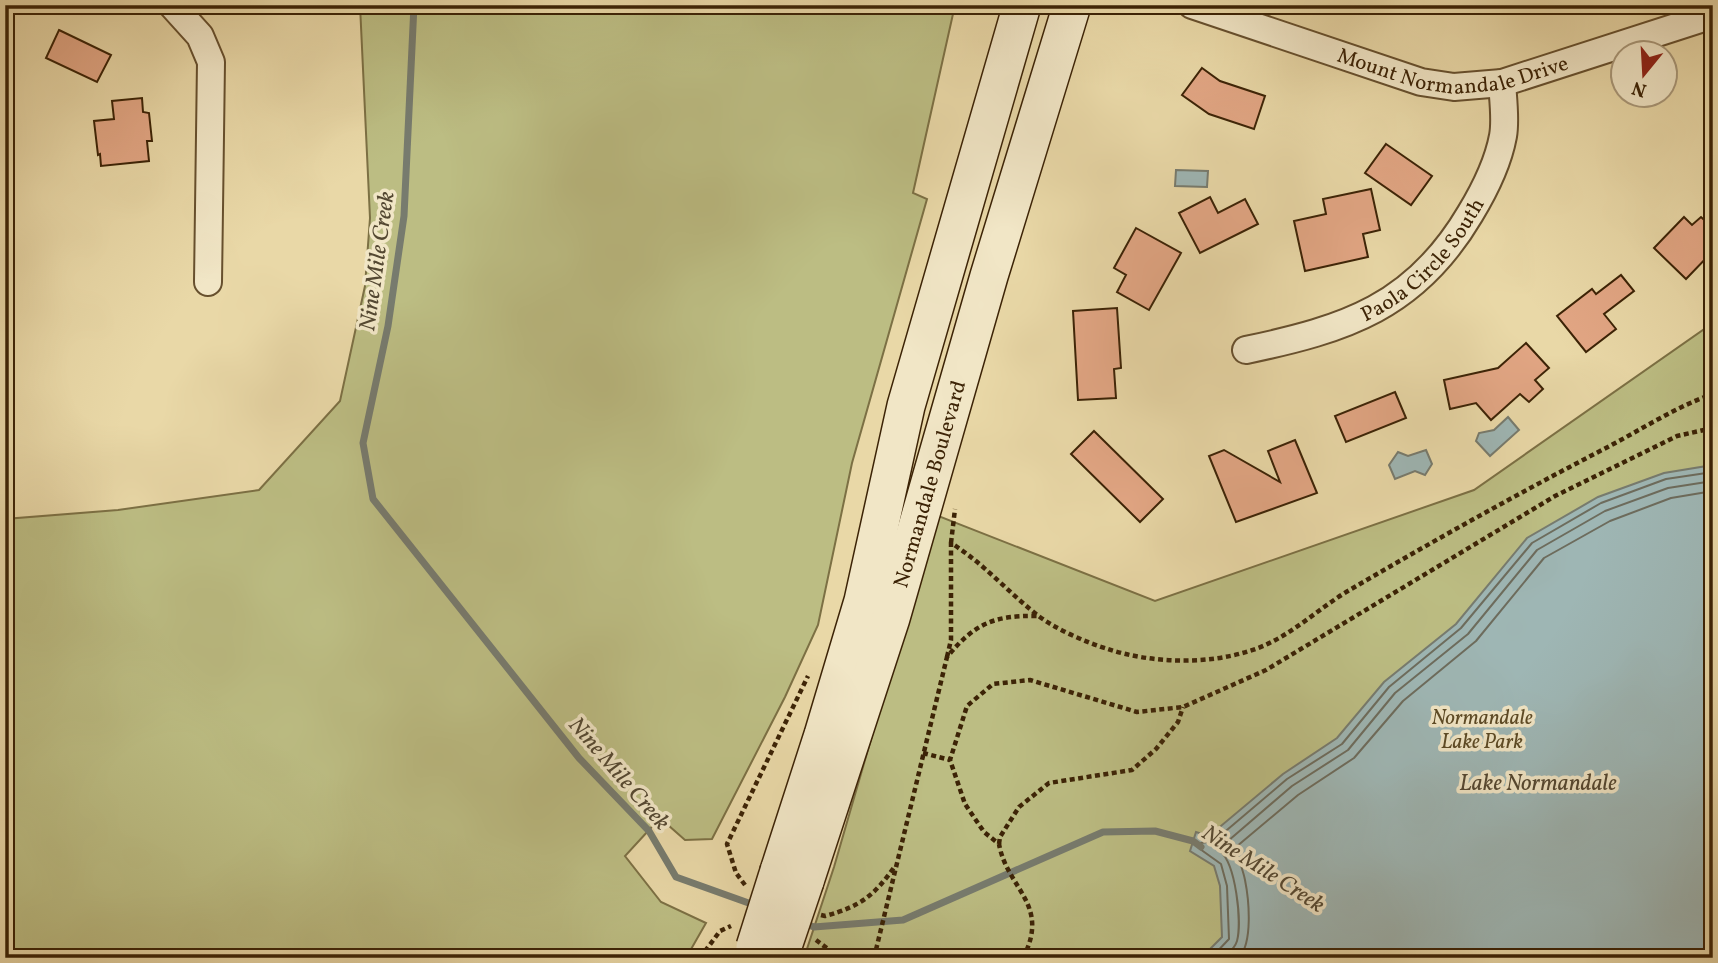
<svg xmlns="http://www.w3.org/2000/svg" width="1718" height="963" font-family="Vollkorn,serif">
<style>
.green{fill:#bcbd83;stroke:#7c7044;stroke-width:2}
.water{fill:#9eb6b4;stroke:#777b6e;stroke-width:2}
.lines{fill:none;stroke-linecap:round;stroke-linejoin:round}
.shore{stroke:#6d6c5d;stroke-width:2}
.stream{stroke:#777b6e;stroke-width:7}
.building{fill:#e2a684;stroke:#3c2306;stroke-width:2}
.street-casing{stroke:#67502e;stroke-width:30}
.secondary-casing{stroke:#3c2306;stroke-width:40}
.path{stroke:#3c2306;stroke-width:4.5;stroke-dasharray:5 3.5;stroke-linecap:butt}
.street{stroke:#f1e6c6;stroke-width:26}
.secondary{stroke:#f1e6c6;stroke-width:37}
.secondary-bridge-casing{stroke:#3c2306;stroke-width:40;stroke-linecap:butt}
.secondary-bridge{stroke:#f1e6c6;stroke-width:37}
.labels{text-anchor:middle;stroke-width:7;stroke-linejoin:round;paint-order:stroke}
.street-label{font-size:21px;fill:#3c2306;stroke:#f1e6c6}
.park-label{font-size:21px;font-style:italic;fill:#5c4a25;stroke:#f1e6c6}
.water-label{font-size:23px;font-style:italic;fill:#544832;stroke:#f1e6c6}
</style>
<rect width="100%" height="100%" fill="#e9d8a7"/>
<filter id="stains"><feTurbulence type="fractalNoise" baseFrequency=".00286" numOctaves="4"/><feColorMatrix values="0 0 0 0 .2 0 0 0 0 .09 0 0 0 0 .02 0 0 0 .5 -.17"/></filter>
<radialGradient id="worn" r=".72"><stop offset=".6" stop-color="#630" stop-opacity="0"/><stop offset="1" stop-color="#630" stop-opacity=".3"/></radialGradient>
<g class="green">
<polygon points="360,5 955,5 913,193 927,199 852,463 818,625 785,697 712,839 685,840 660,818 625,856 661,902 706,923 686,958 5,958 5,519 118,510 259,490 340,401 365,286 370,218"/>
<polygon points="1713,323 1713,958 804,958 834,867 936,515 1155,601 1474,490"/>
</g>
<g class="water">
<polygon points="1176,170 1208,171 1207,187 1175,186"/>
<polygon points="1508,417 1519,430 1490,456 1476,441 1479,433 1494,430"/>
<polygon points="1426,450 1432,464 1425,475 1415,471 1395,479 1389,465 1398,452 1408,456"/>
<polygon points="1713,465 1713,930 1710,933 1705,958 1201,958 1222,937 1220,886 1214,866 1190,851 1196,832 1209,836 1283,774 1337,738 1384,682 1456,624 1527,538 1598,497 1664,473"/>
</g>
<g class="lines">
<g class="shore">
<polyline points="1211,958 1229,939 1227,886 1221,864 1200,849 1201,843 1214,841 1287,779 1342,744 1389,687 1461,628 1532,543 1601,503 1666,479 1713,472"/>
<path d="M 1224,958 C 1229,953 1235,948 1237,941 C 1242,922 1236,864 1220,851 L 1221,847 L 1292,786 L 1348,750 L 1395,693 L 1468,634 L 1537,550 L 1605,511 L 1668,488 L 1713,481"/>
<path d="M 1239,958 C 1253,942 1249,900 1245,880 C 1243,869 1237,857 1236,847 L 1298,795 L 1354,758 L 1403,701 L 1476,641 L 1544,558 L 1610,521 L 1671,498 L 1713,491"/>
</g>
<g class="stream">
<polyline points="414,5 404,216 388,326 363,443 373,499 579,758 649,831 676,877 757,906"/>
<polyline points="801,922 814,927 903,920 1103,832 1155,831 1193,841 1201,847"/>
</g>
</g>
<g class="building">
<polygon points="59,30 111,55 97,82 46,58"/>
<polygon points="1202,68 1220,81 1265,96 1254,129 1209,114 1182,95"/>
<polygon points="142,98 143,112 149,113 152,141 147,141 149,161 101,166 100,154 98,155 94,121 114,119 112,101"/>
<polygon points="1386,144 1432,176 1411,205 1365,173"/>
<polygon points="1371,189 1380,230 1363,234 1368,257 1305,271 1294,221 1326,214 1323,199"/>
<polygon points="1210,197 1218,213 1245,199 1258,224 1200,253 1179,213"/>
<polygon points="1684,217 1692,225 1701,217 1713,228 1713,251 1686,279 1654,248"/>
<polygon points="1136,228 1181,253 1149,310 1117,292 1126,275 1114,268"/>
<polygon points="1621,275 1634,291 1604,314 1616,329 1586,352 1557,316 1592,289 1596,294"/>
<polygon points="1117,308 1121,368 1114,369 1116,398 1078,400 1073,311"/>
<polygon points="1526,343 1549,368 1535,380 1543,389 1529,402 1520,394 1491,420 1476,403 1450,409 1444,380 1498,368"/>
<polygon points="1395,392 1406,418 1346,442 1335,416"/>
<polygon points="1094,431 1163,499 1140,522 1071,454"/>
<polygon points="1295,440 1317,493 1236,522 1209,456 1224,450 1280,482 1268,451"/>
</g>
<g class="lines">
<g class="street-casing">
<g id="street">
<polyline points="172,5 200,36 211,62 208,282"/>
<path id="s1" d="M 1192,5 L 1421,82 L 1454,87 L 1502,83 L 1713,15"/>
<path id="s2" d="M 1246,350 C 1346,329 1415,307 1470,214 C 1484,191 1498,163 1503,136 C 1506,120 1503,99 1502,83"/>
</g>
</g>
<g class="secondary-casing">
<g id="secondary">
<polyline points="779,871 823,735 863,601 906,406 1022,5"/>
<path id="s3" d="M 805,881 L 891,618 L 989,276 L 1072,5"/>
</g>
</g>
<g class="path">
<polyline points="951,543 955,509"/>
<path d="M 947,657 L 951,640 L 951,543 C 983,563 1007,591 1036,614 C 1053,628 1087,643 1108,649 C 1150,663 1206,665 1249,651 C 1288,640 1319,607 1353,588 C 1435,540 1519,493 1604,449 C 1639,431 1675,407 1713,394"/>
<polyline points="923,753 950,760"/>
<polyline points="999,844 1000,837 1019,807 1049,783 1132,770 1156,749 1178,722 1183,707"/>
<polyline points="745,885 736,873 727,844 808,676"/>
<path d="M 821,915 L 825,916 C 861,906 874,896 895,866"/>
<polyline points="816,940 840,958"/>
<polyline points="700,958 720,931 731,926"/>
<path d="M 874,958 L 947,657 C 974,624 994,615 1037,616"/>
<path d="M 1023,958 C 1051,904 1007,889 999,844 L 984,832 L 965,804 L 950,760 L 967,706 L 993,684 L 1030,680 L 1137,712 L 1183,707 L 1266,670 L 1555,496 L 1677,436 L 1713,428"/>
</g>
<use href="#street" class="street"/>
<use href="#secondary" class="secondary"/>
<g class="secondary-bridge-casing">
<g id="secondary-bridge">
<polyline points="755,947 779,871"/>
<polyline points="780,955 805,881"/>
</g>
</g>
<use href="#secondary-bridge" class="secondary-bridge"/>
</g>
<g class="labels">
<g class="street-label">
<text dy="7" stroke="none"><textPath href="#s1" startOffset="273">Mount Normandale Drive</textPath></text>
<text dy="7" stroke="none"><textPath href="#s2" startOffset="205">Paola Circle South</textPath></text>
<text dy="7" stroke="none"><textPath href="#s3" startOffset="416">Normandale Boulevard</textPath></text>
</g>
<g class="park-label">
<text x="1482" y="724">Normandale<tspan x="1482" dy="24">Lake Park</tspan></text>
</g>
<g class="water-label">
<text transform="translate(376 261) rotate(-82)" y="8">Nine Mile Creek</text>
<text transform="translate(620 773) rotate(49)" y="8">Nine Mile Creek</text>
<text x="1538" y="790">Lake Normandale</text>
<text transform="translate(1264 868) rotate(33)" y="8">Nine Mile Creek</text>
</g>
</g>
<rect width="1718" height="963" fill="none" stroke="#e9d8a7" stroke-width="28"/>
<rect x="7" y="7" width="1704" height="949" fill="none" stroke="#3c2306" stroke-width="3.5"/>
<rect x="14" y="14" width="1690" height="935" fill="none" stroke="#3c2306" stroke-width="2"/>
<g transform="translate(1644 74) rotate(198)"><circle r="33" fill="#f1e6c6" stroke="#a99879" stroke-width="2"/>
<path d="M0-5L12 26L0 18L-12 26Z" fill="#8f2418"/>
<text y="-10" font-size="19" font-weight="bold" text-anchor="middle" fill="#3c2306">N</text>
</g>
<rect width="100%" height="100%" filter="url(#stains)"/>
<rect width="100%" height="100%" fill="url(#worn)"/>
</svg>
